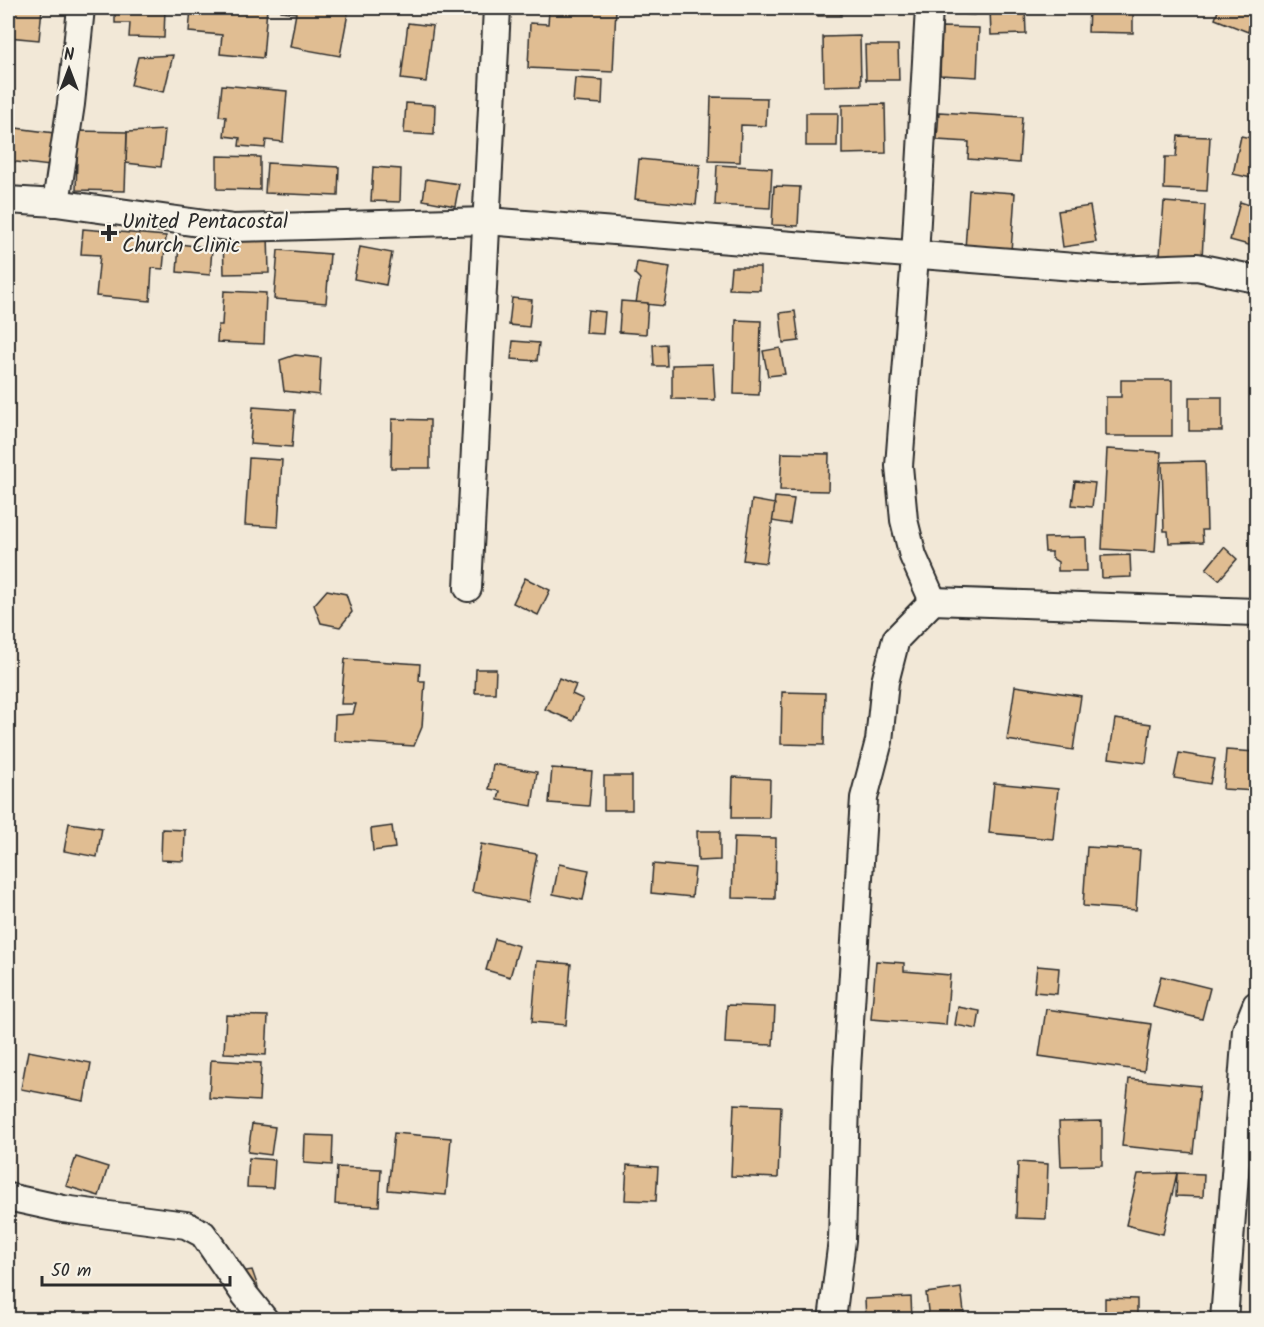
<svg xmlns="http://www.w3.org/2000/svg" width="1264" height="1327" font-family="Kalam,sans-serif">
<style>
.building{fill:#e0bd92;stroke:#2b2b2b;stroke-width:1.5}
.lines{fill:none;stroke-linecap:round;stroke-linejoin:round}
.minor-casing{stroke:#2b2b2b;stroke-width:30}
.minor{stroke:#f7f3e8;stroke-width:26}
.poi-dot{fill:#2b2b2b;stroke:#f7f3e8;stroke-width:2}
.labels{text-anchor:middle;stroke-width:4.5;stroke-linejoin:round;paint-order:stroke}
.poi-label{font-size:21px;fill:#2b2b2b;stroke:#f7f3e8;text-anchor:start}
</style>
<rect width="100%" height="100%" fill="#f2e8d7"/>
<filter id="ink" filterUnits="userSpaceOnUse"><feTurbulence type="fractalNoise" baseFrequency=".0167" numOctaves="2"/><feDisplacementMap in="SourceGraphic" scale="12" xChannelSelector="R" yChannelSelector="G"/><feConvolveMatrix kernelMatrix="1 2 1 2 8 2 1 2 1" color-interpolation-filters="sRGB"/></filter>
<g filter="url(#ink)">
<g class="building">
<polygon points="8,8 42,8 39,40 8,37"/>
<polygon points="108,8 165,8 164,38 129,37 130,23 115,23 115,8"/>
<polygon points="191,8 267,8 263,58 220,54 222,35 189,32"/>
<polygon points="281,8 349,8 340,56 290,47 296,13 281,11"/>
<polygon points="577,8 616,8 613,72 528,68 530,23 548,24 549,12 577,13"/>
<rect x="818" y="8" width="23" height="8"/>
<polygon points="947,8 975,8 974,15 947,13"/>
<polygon points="990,8 1025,8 1026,34 991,35"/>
<polygon points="1089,8 1133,8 1133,33 1088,32"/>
<polygon points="1219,8 1256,8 1248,32 1215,19"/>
<polygon points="408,23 433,26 426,82 401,79"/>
<polygon points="942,27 979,28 977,77 940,75"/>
<polygon points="860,36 861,85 824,86 823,37"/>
<polygon points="865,45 898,45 899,80 866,80"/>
<polygon points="173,55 164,92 131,85 138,57"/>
<polygon points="575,78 603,80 602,104 573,102"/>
<polygon points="222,85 287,91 283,142 266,140 265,148 239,146 240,138 224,136 226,117 219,116"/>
<polygon points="711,97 767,98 766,126 741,125 740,162 709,161"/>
<polygon points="406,103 435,105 434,135 404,133"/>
<polygon points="885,104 886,153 842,154 842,105"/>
<polygon points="939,112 1022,117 1019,163 968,159 969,142 937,140"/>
<polygon points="806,113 838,113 837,146 806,146"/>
<polygon points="8,127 54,133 50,166 8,161"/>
<polygon points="165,130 161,167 126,163 127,132"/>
<polygon points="78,131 127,132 125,191 76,190"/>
<polygon points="1178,136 1210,137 1207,191 1164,189 1165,157 1176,157"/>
<polygon points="1241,136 1256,139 1256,179 1233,174"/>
<polygon points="217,156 260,157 260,190 217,189"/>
<polygon points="639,159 700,165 696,205 635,199"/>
<polygon points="267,163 339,167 338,196 265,193"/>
<polygon points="717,165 772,168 770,208 715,205"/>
<polygon points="373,167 401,169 400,202 371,201"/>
<polygon points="426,179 459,184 455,206 423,200"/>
<polygon points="774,186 800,187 798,226 772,225"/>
<polygon points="969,190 1015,193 1011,252 965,249"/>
<polygon points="1164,202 1205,205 1202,258 1160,255"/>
<polygon points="1240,202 1256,207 1256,247 1230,240"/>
<polygon points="1090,206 1096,242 1063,247 1058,211"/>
<polygon points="83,229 166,236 163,269 152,268 150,301 96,296 100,255 81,254"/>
<polygon points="268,234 269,273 224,274 223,235"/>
<polygon points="179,244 212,248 210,275 177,272"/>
<polygon points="360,247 392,253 386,285 354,279"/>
<polygon points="278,250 330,254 326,303 274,299"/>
<polygon points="637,262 670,267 664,306 636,303 640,279 635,274"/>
<polygon points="731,267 760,267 760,290 729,289"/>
<polygon points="224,291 266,293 264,344 217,342 218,325 222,325"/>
<polygon points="512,298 532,300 529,327 509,325"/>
<polygon points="621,301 648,303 646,334 619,332"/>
<polygon points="588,310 605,312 603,334 586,333"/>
<polygon points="795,311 799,341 783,343 780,313"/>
<polygon points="736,320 761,321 759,395 734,394"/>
<polygon points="513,341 539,343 537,361 511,359"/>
<polygon points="666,344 667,366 654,366 653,345"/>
<polygon points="780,348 785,374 768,376 763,351"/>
<polygon points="295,355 321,358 319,395 284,391 280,360"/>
<polygon points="713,364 715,400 672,399 672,365"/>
<polygon points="1121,380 1172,380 1172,436 1106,436 1106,397 1121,397"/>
<rect x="1189" y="397" width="33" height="34"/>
<polygon points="253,407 295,410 292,447 250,444"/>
<polygon points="392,419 430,420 430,468 391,468"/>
<polygon points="1107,449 1161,452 1155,552 1102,549"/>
<polygon points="782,453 829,454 828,491 780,490"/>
<polygon points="249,458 282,460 278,527 245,525"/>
<polygon points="1205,461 1207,530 1202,530 1203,542 1169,543 1168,531 1164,531 1162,462"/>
<polygon points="1075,481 1095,483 1092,507 1072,505"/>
<polygon points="775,497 794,499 790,524 772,521"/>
<polygon points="752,500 775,504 766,563 743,560"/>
<polygon points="1086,537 1087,571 1058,571 1058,562 1052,558 1052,552 1045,552 1044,538"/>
<polygon points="1224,547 1237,559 1219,580 1206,569"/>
<polygon points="1130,555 1131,577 1102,578 1101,556"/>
<polygon points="525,578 550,590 538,615 513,603"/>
<polygon points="327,590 346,594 352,612 340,627 321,623 314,605"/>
<polygon points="345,659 420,664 419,681 425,681 422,727 414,746 334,741 335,715 353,714 356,704 341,704"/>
<polygon points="476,669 496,669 495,693 475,693"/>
<polygon points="559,678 576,685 572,694 583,699 573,721 545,709"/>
<polygon points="1015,686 1081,696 1073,750 1007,740"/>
<polygon points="782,692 825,693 824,745 781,744"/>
<polygon points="1115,719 1151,724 1146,763 1109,758"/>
<polygon points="1226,750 1256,752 1256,791 1223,789"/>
<polygon points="1179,753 1215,759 1210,784 1174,778"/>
<polygon points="493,764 537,772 532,806 498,800 500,791 489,789"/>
<polygon points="552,768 592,771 589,806 549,803"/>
<rect x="604" y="776" width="28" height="34"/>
<polygon points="733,777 770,779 769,818 732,818"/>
<polygon points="994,783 1058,789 1053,839 989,833"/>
<polygon points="69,823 102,828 97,857 64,851"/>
<polygon points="392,826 395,848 373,851 371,829"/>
<polygon points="162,829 185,830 184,861 161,860"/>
<polygon points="697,831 720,831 720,860 698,861"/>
<polygon points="734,837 776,838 775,899 732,898"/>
<polygon points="481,844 537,854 528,902 472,892"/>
<polygon points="1087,847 1140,850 1136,910 1083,906"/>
<polygon points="559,864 589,870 583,900 553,894"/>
<polygon points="653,864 695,868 692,897 651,893"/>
<polygon points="495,939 519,946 510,977 486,970"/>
<polygon points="537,961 571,964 566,1025 532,1022"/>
<polygon points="876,961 904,963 904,971 950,975 946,1025 871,1019"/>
<polygon points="1037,966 1059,968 1057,994 1034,992"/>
<polygon points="1161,976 1210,988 1202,1019 1153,1007"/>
<polygon points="727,1005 775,1007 773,1045 725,1043"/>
<polygon points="958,1007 980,1011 977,1029 955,1025"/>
<polygon points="1046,1009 1151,1024 1144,1071 1039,1056"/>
<polygon points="226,1015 268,1016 266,1055 224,1053"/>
<polygon points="28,1051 91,1063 84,1101 21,1089"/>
<polygon points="211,1060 261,1063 259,1101 209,1098"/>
<polygon points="1129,1079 1200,1086 1193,1153 1122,1146"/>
<polygon points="734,1104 781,1106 778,1178 731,1176"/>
<polygon points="1102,1121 1102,1165 1061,1166 1059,1122"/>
<polygon points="252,1124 275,1127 271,1155 248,1152"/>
<polygon points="394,1133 451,1138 446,1195 388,1190"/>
<polygon points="305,1135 333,1136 332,1165 304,1163"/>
<polygon points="76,1157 108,1167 99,1196 66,1186"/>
<polygon points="249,1158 275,1160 273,1188 247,1187"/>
<polygon points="1018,1162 1048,1164 1046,1219 1016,1218"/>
<polygon points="627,1165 658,1167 656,1201 625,1200"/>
<polygon points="337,1167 381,1169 379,1206 335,1204"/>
<polygon points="1177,1173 1204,1174 1203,1197 1176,1196"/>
<polygon points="1177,1173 1163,1234 1126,1225 1138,1174"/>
<polygon points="252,1270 258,1287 247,1292 240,1272"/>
<polygon points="961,1288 965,1320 929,1320 926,1293"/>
<polygon points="911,1297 912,1320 866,1320 865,1299"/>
<polygon points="1105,1298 1137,1299 1137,1320 1105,1320"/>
</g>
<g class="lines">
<g class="minor-casing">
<g id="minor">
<polyline points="8,200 56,203 234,228 487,221 1113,270 1197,267 1256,279"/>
<polyline points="56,203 71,104 81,8"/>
<polyline points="468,588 497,8"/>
<polyline points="933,601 1256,612"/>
<polyline points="8,1197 63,1209 186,1225 203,1234 245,1295 265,1320"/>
<polyline points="832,1320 842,1240 847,1069 864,798 879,741 885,682 896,639 933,601 913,556 904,520 899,466 915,256 929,8"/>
<polyline points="1224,1320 1246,1030 1256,1005"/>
</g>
</g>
<use href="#minor" class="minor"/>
</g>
</g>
<path class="poi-dot" d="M106 224h6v6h6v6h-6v6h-6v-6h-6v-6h6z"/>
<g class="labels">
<g class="poi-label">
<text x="122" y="228">United Pentacostal<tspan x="122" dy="24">Church Clinic</tspan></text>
</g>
</g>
<rect width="1264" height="1327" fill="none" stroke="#f7f3e8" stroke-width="30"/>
<rect x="15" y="15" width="1234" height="1297" fill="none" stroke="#2b2b2b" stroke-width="2" filter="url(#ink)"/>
<g transform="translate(69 69)" stroke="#f7f3e8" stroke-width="4.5" paint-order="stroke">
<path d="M0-4.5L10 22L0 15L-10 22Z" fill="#2b2b2b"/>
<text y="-9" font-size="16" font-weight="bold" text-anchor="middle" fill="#2b2b2b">N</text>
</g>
<path d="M42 1276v9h188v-9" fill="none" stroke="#2b2b2b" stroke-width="3"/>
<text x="51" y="1276" font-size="18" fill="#2b2b2b" stroke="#f7f3e8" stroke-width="4.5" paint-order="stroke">50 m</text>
</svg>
